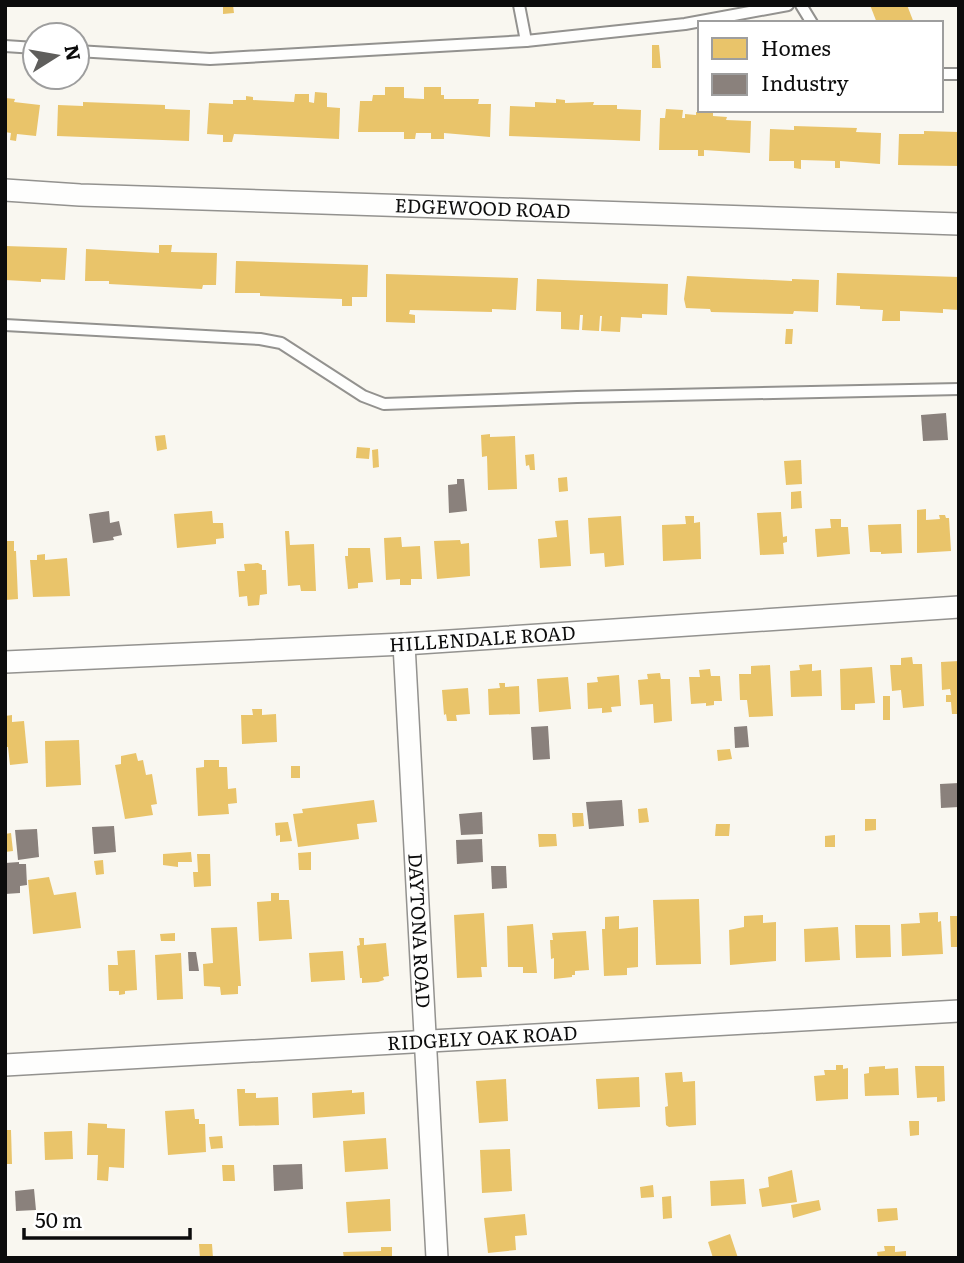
<svg xmlns="http://www.w3.org/2000/svg" width="964" height="1263" font-family="Literata,serif">
<style>
.homes{fill:#e9c46a}
.industry{fill:#8a817c}
.lines{fill:none;stroke-linecap:round;stroke-linejoin:round}
.lane-casing{stroke:#93928f;stroke-width:14}
.street-casing{stroke:#93928f;stroke-width:24}
.lane{stroke:#fefefd;stroke-width:10}
.street{stroke:#fefefd;stroke-width:21}
.labels{text-anchor:middle;stroke-width:7;stroke-linejoin:round;paint-order:stroke}
.street-label{font-size:19px;fill:#0c0c0c;stroke:#fff}
</style>
<rect width="100%" height="100%" fill="#f9f7f0"/>
<g class="homes">
<polygon points="223,5 233,5 234,13 223,14"/>
<polygon points="870,5 907,5 914,23 877,23"/>
<polygon points="652,45 659,45 661,68 652,68"/>
<polygon points="385,87 404,87 404,98 424,99 424,87 441,87 441,95 444,95 444,99 479,99 478,104 491,104 490,137 444,133 444,139 431,139 431,133 416,133 415,139 404,139 404,132 358,132 360,101 372,101 373,95 385,95"/>
<polygon points="315,92 327,93 327,107 340,108 339,139 234,134 232,142 223,142 223,135 207,134 209,103 233,104 233,100 246,100 246,96 253,97 253,100 294,102 295,94 309,94 309,102 314,103"/>
<polygon points="5,98 15,99 14,102 40,105 36,136 17,134 16,141 10,140 11,133 5,132"/>
<polygon points="556,99 565,100 565,103 594,102 593,105 617,105 617,109 641,110 640,141 509,136 510,106 535,107 535,102 556,103"/>
<polygon points="83,102 165,105 165,109 190,110 189,141 57,136 58,105 83,106"/>
<polygon points="666,109 683,110 682,118 685,118 685,114 696,115 696,112 713,113 713,116 727,117 726,120 751,121 750,153 704,150 704,156 698,156 698,150 659,150 660,118 665,118"/>
<polygon points="794,126 857,128 856,132 881,133 880,164 840,161 840,168 835,168 835,161 801,160 801,169 794,168 794,161 769,161 770,129 794,130"/>
<polygon points="924,131 959,132 959,166 898,165 899,134 924,134"/>
<polygon points="159,245 172,245 171,252 217,253 216,285 203,285 202,289 109,284 109,281 85,281 86,249 159,253"/>
<polygon points="5,246 67,248 65,280 41,279 41,282 5,280"/>
<polygon points="236,261 368,265 367,297 352,297 352,306 342,306 342,299 260,296 260,293 235,293"/>
<polygon points="837,273 959,277 959,310 943,309 943,313 900,311 900,321 882,321 883,310 860,309 860,306 836,305"/>
<polygon points="386,274 518,278 516,310 492,309 492,312 410,310 409,314 415,315 415,323 386,322"/>
<polygon points="687,276 792,281 792,279 819,280 818,312 794,311 793,314 711,312 710,309 686,308 684,299"/>
<polygon points="537,279 668,284 667,315 642,314 642,318 621,317 620,332 601,331 602,316 600,316 599,331 582,330 583,315 580,315 579,330 561,329 561,312 536,311"/>
<polygon points="786,329 793,329 792,344 785,344"/>
<polygon points="490,434 490,437 515,436 517,489 488,490 487,456 482,457 481,435"/>
<polygon points="165,435 167,449 157,451 155,436"/>
<polygon points="357,447 370,448 369,459 356,458"/>
<polygon points="378,449 379,467 373,468 372,450"/>
<polygon points="534,454 535,470 530,470 529,465 526,466 525,455"/>
<polygon points="801,460 802,484 786,485 784,461"/>
<polygon points="567,477 568,491 559,492 558,478"/>
<polygon points="801,491 802,508 791,509 791,492"/>
<polygon points="926,509 926,520 940,519 939,515 945,515 946,518 949,518 951,551 917,553 917,510"/>
<polygon points="212,511 213,523 223,523 224,538 216,539 216,544 177,548 174,514"/>
<polygon points="781,512 783,537 787,536 787,542 783,543 784,554 760,555 757,513"/>
<polygon points="621,516 624,565 605,567 604,553 590,554 588,518"/>
<polygon points="685,516 694,516 694,523 700,522 701,559 663,561 662,525 686,524"/>
<polygon points="830,519 841,519 841,527 848,527 850,554 817,557 815,529 831,528"/>
<polygon points="568,520 571,566 540,568 538,539 557,537 555,521"/>
<polygon points="901,524 902,553 881,554 881,552 870,552 868,525"/>
<polygon points="285,531 289,531 290,545 314,544 316,591 301,591 300,585 288,586"/>
<polygon points="401,537 402,547 420,546 422,579 411,579 411,585 400,585 400,579 386,580 384,538"/>
<polygon points="460,540 461,544 469,543 470,576 437,579 434,541"/>
<polygon points="5,541 14,541 14,551 16,551 18,599 5,600"/>
<polygon points="348,548 370,548 373,582 358,583 358,588 348,589 345,556 348,556"/>
<polygon points="45,554 45,560 67,558 70,596 33,597 30,560 37,560 37,555"/>
<polygon points="258,563 262,565 262,570 266,570 267,594 260,595 259,605 248,606 247,596 239,597 237,571 245,571 244,564"/>
<polygon points="912,657 913,664 922,664 924,706 903,708 901,690 892,691 890,665 901,665 901,658"/>
<polygon points="959,661 959,714 952,714 951,702 946,702 946,695 951,695 950,689 942,690 941,662"/>
<polygon points="812,664 812,671 821,670 822,696 791,697 790,671 800,670 799,665"/>
<polygon points="770,665 773,716 749,717 747,700 740,700 739,674 751,674 751,666"/>
<polygon points="872,667 875,703 855,704 855,710 841,710 840,669"/>
<polygon points="710,669 711,676 720,676 722,701 714,701 714,705 706,706 706,703 691,704 689,677 700,677 699,670"/>
<polygon points="660,673 661,679 670,679 672,721 654,723 653,704 640,705 638,680 648,679 647,674"/>
<polygon points="619,675 621,706 611,707 612,712 602,713 602,708 588,709 587,683 598,682 597,677"/>
<polygon points="568,677 571,709 539,712 537,679"/>
<polygon points="499,683 505,683 505,687 519,686 520,714 489,715 488,689 500,688"/>
<polygon points="468,688 470,714 456,715 457,721 447,721 446,714 444,715 442,690"/>
<rect x="883" y="696" width="7" height="24"/>
<polygon points="252,709 262,709 262,715 276,714 277,742 242,744 241,715 253,715"/>
<polygon points="12,715 12,722 24,721 28,763 10,765 8,747 5,747 5,716"/>
<polygon points="79,740 81,785 46,787 45,741"/>
<polygon points="730,749 732,759 718,761 717,750"/>
<polygon points="136,753 138,761 143,760 146,775 152,774 157,804 151,805 153,815 125,819 115,765 121,764 121,756"/>
<polygon points="204,760 219,760 219,767 227,767 228,789 236,788 237,803 228,804 229,814 198,816 196,768 204,767"/>
<rect x="291" y="766" width="9" height="12"/>
<polygon points="374,800 377,822 357,824 359,839 298,847 293,814 303,813 302,809"/>
<polygon points="647,808 649,822 639,823 638,809"/>
<polygon points="572,813 583,813 584,826 573,827"/>
<polygon points="865,819 876,819 876,830 865,831"/>
<polygon points="288,822 292,841 280,842 280,835 276,836 275,823"/>
<polygon points="716,824 730,824 729,836 715,836"/>
<polygon points="11,833 13,851 5,852 5,834"/>
<polygon points="538,834 556,834 557,846 539,847"/>
<polygon points="835,835 835,847 825,847 825,836"/>
<polygon points="191,852 192,862 178,862 178,867 163,865 163,854"/>
<polygon points="311,852 311,870 299,870 298,853"/>
<polygon points="197,854 210,854 211,886 194,887 193,872 198,872"/>
<polygon points="103,860 104,874 96,875 94,861"/>
<polygon points="49,877 54,895 76,892 81,928 33,934 28,880"/>
<polygon points="271,893 279,893 279,900 289,900 292,939 259,941 257,902 271,901"/>
<polygon points="699,899 701,964 656,965 653,900"/>
<polygon points="938,912 938,922 941,921 943,954 902,956 901,924 920,923 919,913"/>
<polygon points="484,913 487,967 481,967 482,977 457,978 454,915"/>
<polygon points="763,915 763,923 776,922 776,961 730,965 729,930 744,927 744,916"/>
<polygon points="619,916 619,929 638,927 638,967 627,968 627,975 604,976 602,929 605,929 605,917"/>
<polygon points="950,916 959,916 959,947 951,947"/>
<polygon points="533,924 537,973 523,973 523,967 508,967 507,926"/>
<polygon points="855,925 890,925 891,957 856,958"/>
<polygon points="237,927 241,986 238,986 238,994 221,995 220,987 204,986 203,964 213,963 211,928"/>
<polygon points="838,927 840,960 805,962 804,929"/>
<polygon points="586,931 589,970 575,971 575,975 572,975 572,977 554,979 554,958 551,959 550,940 553,940 552,933"/>
<polygon points="175,933 175,941 161,941 160,934"/>
<polygon points="359,938 364,938 364,945 386,943 389,976 383,977 384,980 378,982 362,983 362,978 360,978 357,946 360,945"/>
<polygon points="135,950 137,990 125,991 125,994 119,995 119,991 109,991 108,965 118,965 117,951"/>
<polygon points="343,951 345,980 311,982 309,953"/>
<polygon points="181,953 183,999 157,1000 155,955"/>
<polygon points="836,1065 843,1065 843,1069 848,1068 848,1099 816,1101 814,1076 825,1075 824,1070 836,1070"/>
<polygon points="885,1066 885,1069 898,1068 899,1095 865,1096 864,1074 869,1073 869,1067"/>
<polygon points="915,1066 944,1066 945,1101 937,1102 937,1097 917,1098"/>
<polygon points="682,1072 683,1082 695,1081 696,1125 669,1127 666,1125 665,1107 668,1106 665,1073"/>
<polygon points="639,1077 640,1107 598,1109 596,1079"/>
<polygon points="506,1079 508,1121 479,1123 476,1081"/>
<polygon points="237,1089 245,1089 245,1093 256,1093 256,1098 278,1097 279,1125 239,1126"/>
<polygon points="352,1090 352,1093 364,1092 365,1114 313,1118 312,1093"/>
<polygon points="194,1109 195,1119 199,1119 199,1124 205,1124 206,1152 168,1155 165,1111"/>
<polygon points="909,1121 919,1121 919,1135 910,1136"/>
<polygon points="88,1123 107,1124 107,1128 125,1129 124,1168 109,1167 108,1181 97,1180 98,1155 87,1155"/>
<polygon points="5,1130 11,1130 12,1164 5,1164"/>
<polygon points="72,1131 73,1159 45,1160 44,1132"/>
<polygon points="222,1136 223,1148 211,1149 209,1137"/>
<polygon points="386,1138 388,1169 345,1172 343,1141"/>
<polygon points="510,1149 512,1191 482,1193 480,1150"/>
<polygon points="222,1165 234,1165 235,1181 223,1181"/>
<polygon points="792,1170 797,1202 762,1207 759,1189 769,1187 768,1177"/>
<polygon points="744,1179 746,1204 711,1206 710,1181"/>
<polygon points="653,1185 654,1197 641,1198 640,1187"/>
<polygon points="671,1196 672,1218 663,1219 662,1197"/>
<polygon points="390,1199 391,1231 348,1233 346,1202"/>
<polygon points="819,1200 821,1210 793,1218 791,1205"/>
<polygon points="897,1208 898,1220 878,1222 877,1209"/>
<polygon points="525,1214 527,1235 515,1236 516,1250 488,1253 484,1218"/>
<polygon points="730,1234 738,1258 713,1258 708,1242"/>
<polygon points="199,1244 212,1244 213,1258 200,1258"/>
<polygon points="884,1246 895,1246 895,1252 906,1251 906,1258 878,1258 877,1252 885,1251"/>
<polygon points="381,1247 392,1247 392,1258 344,1258 343,1252 381,1251"/>
</g>
<g class="industry">
<polygon points="946,413 948,440 923,441 921,415"/>
<polygon points="457,479 464,479 467,511 449,513 448,485 457,484"/>
<polygon points="109,511 110,523 119,521 122,535 113,537 114,540 93,543 89,514"/>
<polygon points="548,726 550,759 533,760 531,727"/>
<polygon points="747,726 749,747 735,748 734,727"/>
<polygon points="959,783 959,807 941,808 940,784"/>
<polygon points="622,800 624,826 589,829 586,802"/>
<polygon points="482,812 483,834 461,835 459,814"/>
<polygon points="114,826 116,852 94,854 92,827"/>
<polygon points="37,829 39,857 18,860 15,830"/>
<polygon points="482,839 483,862 457,864 456,840"/>
<polygon points="19,862 19,864 26,864 27,885 20,886 20,893 5,894 5,863"/>
<polygon points="491,866 506,866 507,888 492,889"/>
<polygon points="188,952 196,952 199,971 189,971"/>
<polygon points="302,1164 303,1189 274,1191 273,1165"/>
<polygon points="34,1189 36,1210 16,1211 15,1191"/>
</g>
<g class="lines">
<g class="lane-casing">
<g id="lane">
<polyline points="519,5 526,41"/>
<polyline points="801,5 812,23"/>
<polyline points="5,46 35,48"/>
<polyline points="77,51 210,59 526,41 685,24 788,5"/>
<polyline points="941,74 959,74"/>
<polyline points="5,325 260,339 281,343 363,396 384,404 577,397 959,389"/>
</g>
</g>
<g class="street-casing">
<g id="street">
<path id="s1" d="M 5,190 L 80,195 L 959,224"/>
<path id="s2" d="M 404,644 L 437,1258"/>
<path id="s3" d="M 5,662 L 404,644 L 959,607"/>
<path id="s4" d="M 5,1065 L 959,1011"/>
</g>
</g>
<use href="#lane" class="lane"/>
<use href="#street" class="street"/>
</g>
<g class="labels">
<g class="street-label">
<text dy="7" stroke="none"><textPath href="#s1" startOffset="478">EDGEWOOD ROAD</textPath></text>
<text dy="7" stroke="none"><textPath href="#s3" startOffset="478">HILLENDALE ROAD</textPath></text>
<text dy="7" stroke="none"><textPath href="#s2" startOffset="287">DAYTONA ROAD</textPath></text>
<text dy="7" stroke="none"><textPath href="#s4" startOffset="478">RIDGELY OAK ROAD</textPath></text>
</g>
</g>
<rect width="964" height="1263" fill="none" stroke="#0c0c0c" stroke-width="14"/>
<rect x="698" y="21" width="245" height="91" fill="#ffffff" stroke="#9e9e9e" stroke-width="2"/>
<rect x="712" y="38" width="35" height="21" fill="#e9c46a" stroke="#9e9e9e" stroke-width="2"/>
<text x="761" y="56" font-size="21" fill="#0c0c0c">Homes</text>
<rect x="712" y="74" width="35" height="21" fill="#8a817c" stroke="#9e9e9e" stroke-width="2"/>
<text x="761" y="91" font-size="21" fill="#0c0c0c">Industry</text>
<g transform="translate(56 56) rotate(79)"><circle r="33" fill="#ffffff" stroke="#9e9e9e" stroke-width="2"/>
<path d="M0-5L12 26L0 18L-12 26Z" fill="#5f5e5c"/>
<text y="-10" font-size="19" font-weight="bold" text-anchor="middle" fill="#0c0c0c">N</text>
</g>
<path d="M24 1228v10h166v-10" fill="none" stroke="#0c0c0c" stroke-width="3.5"/>
<text x="35" y="1228" font-size="21" fill="#0c0c0c" stroke="#ffffff" stroke-width="5" paint-order="stroke">50 m</text>
</svg>
